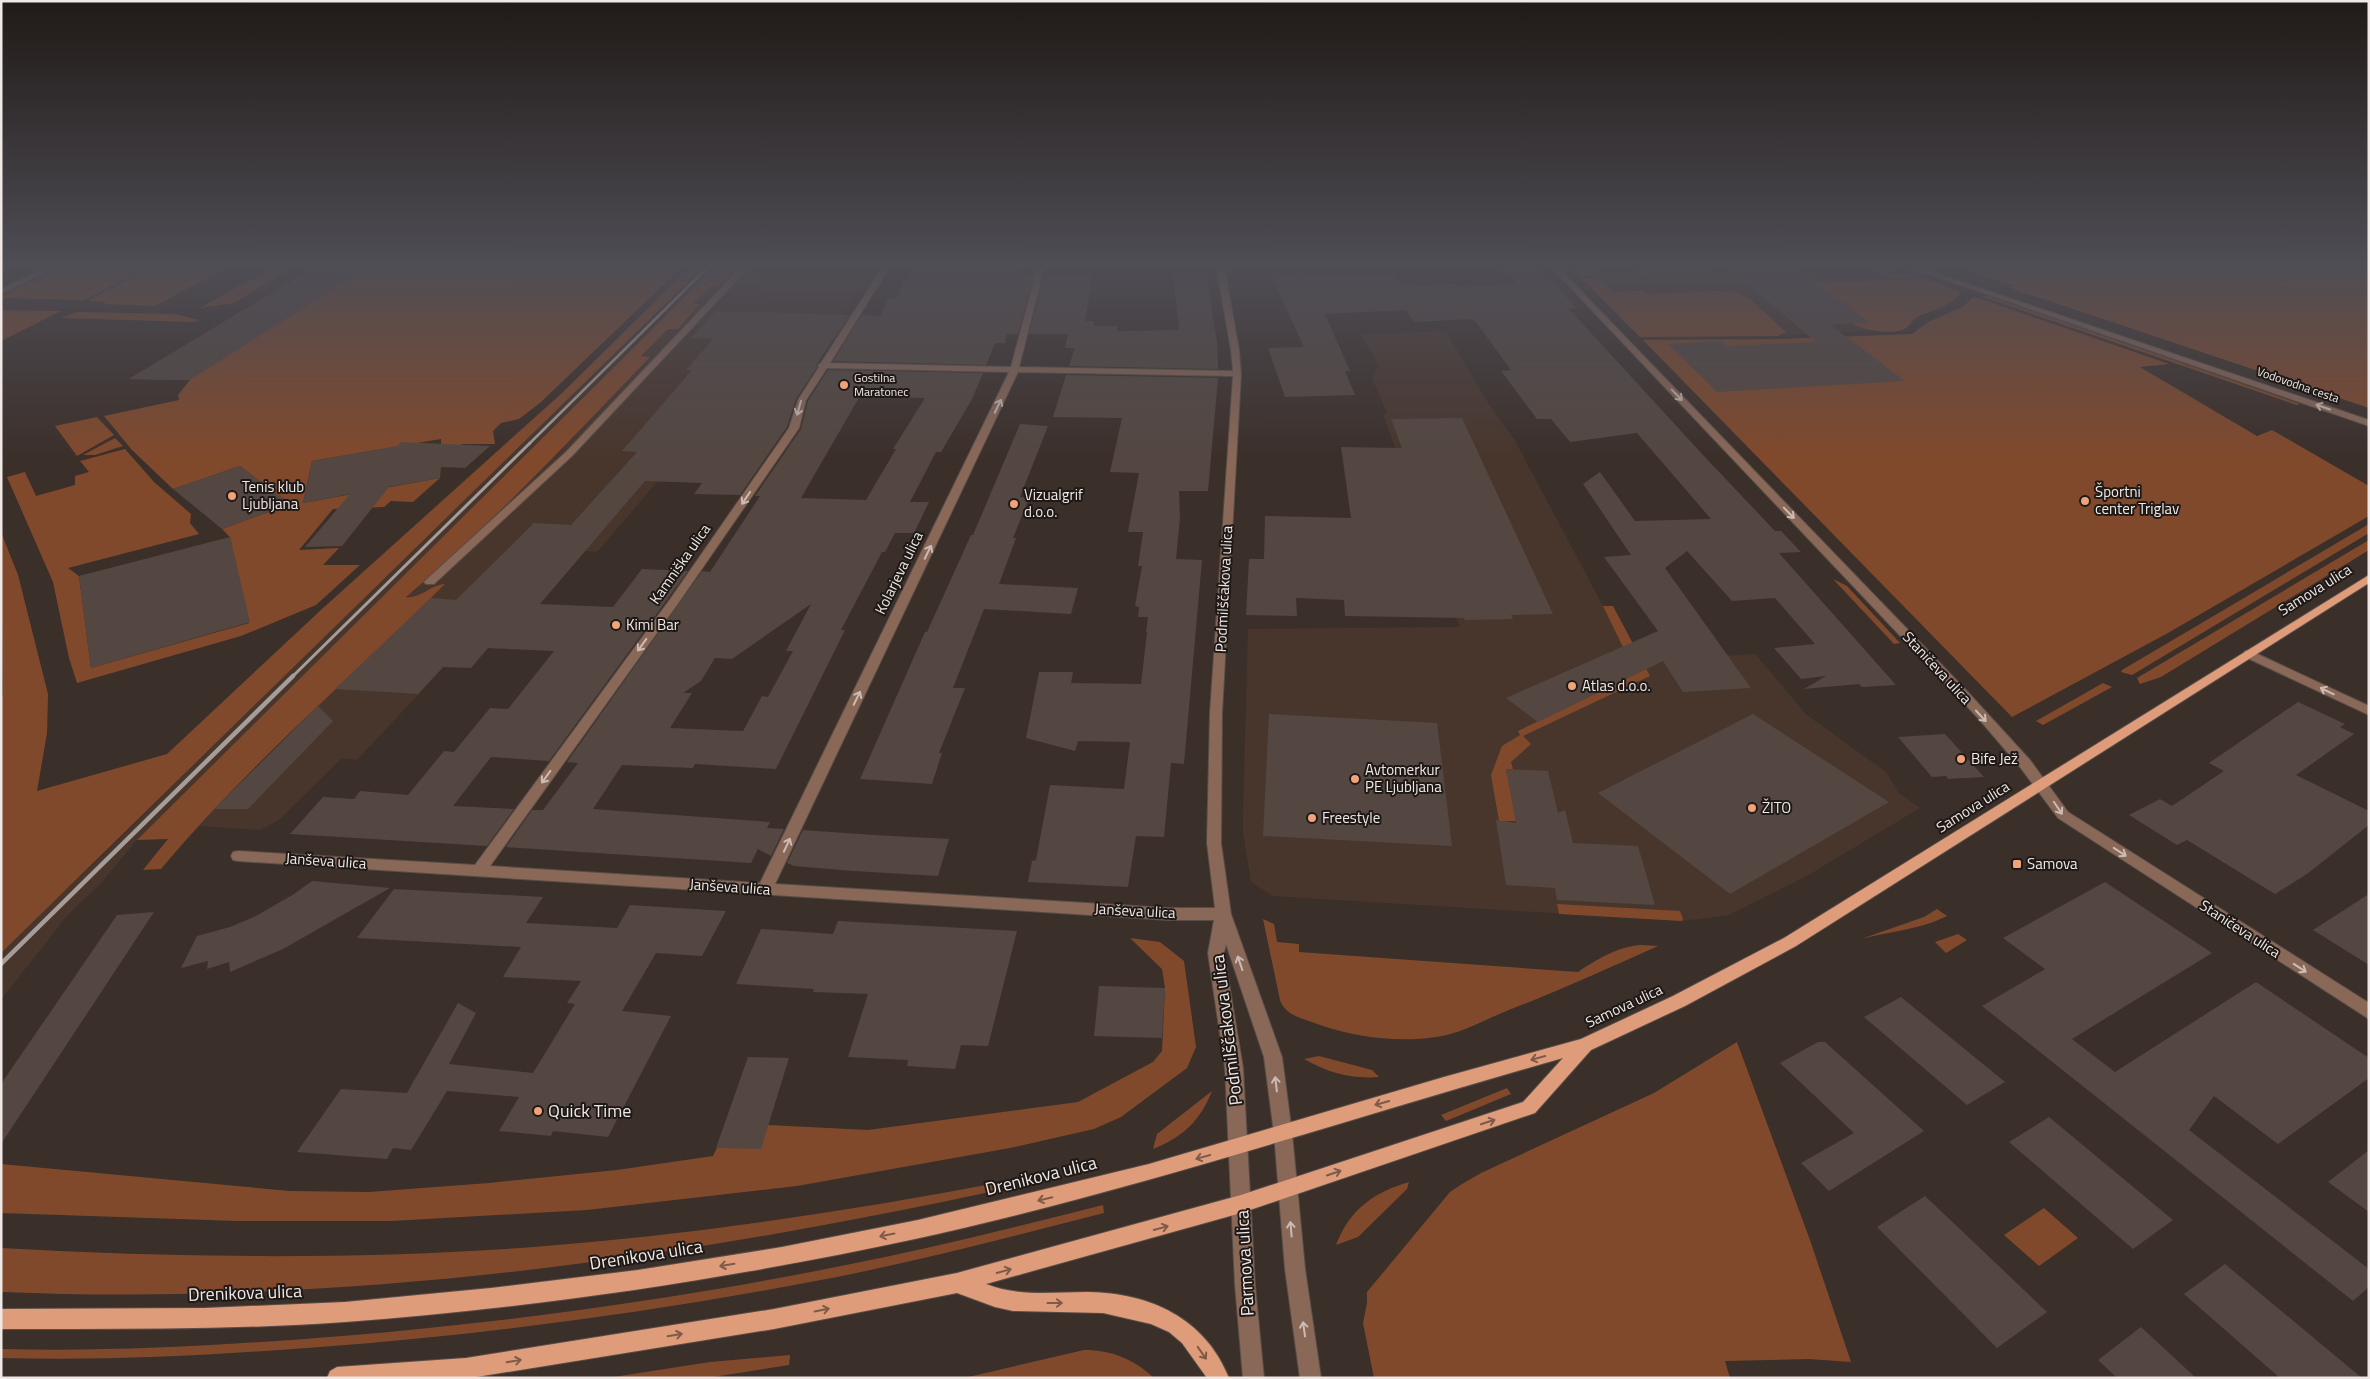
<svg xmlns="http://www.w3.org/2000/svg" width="2370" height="1379" font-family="'Titillium Web',sans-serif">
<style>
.built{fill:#48362d}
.green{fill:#81492c}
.building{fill:#544741;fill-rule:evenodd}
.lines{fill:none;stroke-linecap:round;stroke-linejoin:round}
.minor-casing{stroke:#584d48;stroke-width:2}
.major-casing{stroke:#584d48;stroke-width:2}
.minor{fill:#896858;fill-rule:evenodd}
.major{fill:#df9c7a;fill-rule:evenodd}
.rail-far2{stroke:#a69d99;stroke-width:2.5}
.rail-far1{stroke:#a69d99;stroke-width:3}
.rail{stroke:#a69d99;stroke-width:4.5}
.oneway{stroke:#ccbbb4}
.oneway2{stroke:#7e5a48}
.poi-dot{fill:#f0a27a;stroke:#1e1916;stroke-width:2}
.labels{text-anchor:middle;stroke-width:4;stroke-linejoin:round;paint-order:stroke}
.far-poi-label{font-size:12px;fill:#f0e8e5;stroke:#1e1916;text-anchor:start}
.far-street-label{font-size:12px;fill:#f0e8e5;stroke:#1e1916}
.poi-label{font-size:15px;fill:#f0e8e5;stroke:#1e1916;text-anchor:start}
.street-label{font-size:15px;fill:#f0e8e5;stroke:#1e1916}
.near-street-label{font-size:18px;fill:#f0e8e5;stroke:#1e1916}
.near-poi-label{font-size:18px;fill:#f0e8e5;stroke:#1e1916;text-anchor:start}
</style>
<rect width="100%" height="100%" fill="#3b2f2a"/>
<g class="built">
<polygon points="705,265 717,265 137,840 101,883 66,917 1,1000 1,953 24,929 102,856 375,586"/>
<polygon points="739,265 876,265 767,432 680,455 597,552 585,551 501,649 488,648 471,668 444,667 357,760 342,758 279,820 260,830 197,826 355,669 444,585 425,591 417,597 405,597 459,552 650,357 640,357 668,329 678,329 700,305 692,304 711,286 719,286"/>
<polygon points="1569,265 1883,265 1962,292 1951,303 1918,317 1901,329 1777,336 1640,337"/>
<polygon points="1439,331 1446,331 1486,400 1514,439 1603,606 1613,606 1642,661 1755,654 1807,715 1886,772 1899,793 1920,808 1805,877 1729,915 1682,921 1273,896 1251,882 1243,833 1243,816 1248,629 1460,627 1383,414 1387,414 1372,378 1379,366 1361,334"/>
</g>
<g class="green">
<polygon points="67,265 153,265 84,300 1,298 1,296"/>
<polygon points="157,265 232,265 155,306 103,304 107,302 91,301 90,299"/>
<polygon points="319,265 684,265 540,403 519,419 501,423 493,431 495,444 462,444 441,462 441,439 312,461 303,503 440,478 413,502 391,501 384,507 333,509 299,550 339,548 323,565 360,565 316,605 241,636 77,683 69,658 53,582 7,477 25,472 36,496 75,485 75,476 89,472 80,461 125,449 154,482 191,514 190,523 199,534 68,568 79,576 91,668 249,623 230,537 222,529 290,504 240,466 173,489 132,450 104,416 179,400 178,395 190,380 129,379"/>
<polygon points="692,265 705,265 1,953 1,705 3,692 1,532 18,575 48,694 47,733 37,791 167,754 322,609 562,393"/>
<path d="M 717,265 L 739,265 L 719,286 L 711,286 L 693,304 L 700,304 L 678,329 L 668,329 L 641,356 L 650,357 C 571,439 493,523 406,597 C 420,599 430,585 445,584 C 350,679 247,766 161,869 L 143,870 L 168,839 L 137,840 Z"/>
<polygon points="1569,265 1615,265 1590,266 1599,275 1579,276"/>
<polygon points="1631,265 1706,265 1714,272 1640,273"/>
<path d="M 1780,265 L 1883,265 L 1896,269 L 1888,271 C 1902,276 1908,273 1922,278 L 1889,279 L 1870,265 L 1785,269 Z"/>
<polygon points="1939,265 2369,265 2369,408 2010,288 2013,286 1960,268 1955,270"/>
<polygon points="274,266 296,266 234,303 200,308"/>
<polygon points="1599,278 1613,292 1643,291 1647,294 1721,291 1738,293 1749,298 1786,332 1777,336 1640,337 1582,279"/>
<path d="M 1926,279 L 1962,292 C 1951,305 1937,309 1921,315 C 1914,318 1912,323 1906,328 C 1894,336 1864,330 1852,324 L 1868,322 L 1814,282 Z"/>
<polygon points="1980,296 1988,296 2300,404 2297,405"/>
<polygon points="1976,297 2169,364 2140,367 2257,436 2272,430 2369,486 2369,516 2168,633 2012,717 1643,340 1779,339 1912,334 1928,322 1964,306 1972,298"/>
<polygon points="1,310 61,311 1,341"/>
<polygon points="76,312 175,314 199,320 193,322 62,318"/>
<polygon points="97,417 114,435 77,456 55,426"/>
<polygon points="115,438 123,446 95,455 83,455"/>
<polygon points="2369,524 2369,533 2132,675 2121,672 2122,670"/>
<polygon points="2369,540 2369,550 2161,677 2140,684 2137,678"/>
<polygon points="1833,579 1847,586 1900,643 1894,644"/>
<polygon points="1603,606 1613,606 1650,676 1523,736 1531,744 1511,762 1513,769 1506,769 1516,821 1499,821 1491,775 1502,746 1520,735 1518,731 1636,674"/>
<polygon points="2103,683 2112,687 2043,725 2036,721"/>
<polygon points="1557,904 1680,911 1683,919 1682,921 1559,914"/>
<path d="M 1937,909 L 1947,916 C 1919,930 1891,931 1861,939 L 1924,917 Z"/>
<path d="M 1263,919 L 1274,924 L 1277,942 L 1299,944 L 1299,952 L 1578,972 C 1594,961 1614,949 1633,946 C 1641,944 1650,946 1658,946 C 1607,969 1556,992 1504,1012 C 1482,1021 1460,1034 1436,1037 C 1398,1043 1356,1037 1320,1025 C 1305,1019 1285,1016 1280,1000 Z"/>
<polygon points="1958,934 1967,940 1946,953 1935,942"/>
<polygon points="1130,938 1160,942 1184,961 1196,1047 1187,1068 1121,1117 1094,1129 1010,1148 797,1186 587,1210 391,1221 238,1221 1,1213 1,1164 290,1191 369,1192 489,1183 617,1170 713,1156 717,1148 768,1125 868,1130 1078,1102 1153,1062 1162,1051 1165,988 1162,969"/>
<polygon points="1737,1042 1810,1240 1851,1362 1809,1359 1725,1361 1730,1378 1374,1378 1363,1323 1367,1303 1367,1292 1450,1192 1462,1184 1481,1173 1654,1093"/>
<path d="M 1319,1056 L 1372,1070 L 1379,1077 C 1350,1079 1329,1073 1304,1059 Z"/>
<polygon points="1507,1088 1511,1094 1446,1121 1441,1115"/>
<path d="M 1212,1091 C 1200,1121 1183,1137 1153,1149 L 1157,1134 Z"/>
<path d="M 1409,1182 L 1407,1189 L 1358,1237 L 1336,1245 C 1349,1210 1374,1192 1409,1182 Z"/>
<path d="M 997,1183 L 999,1190 C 671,1261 337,1306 1,1292 L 1,1248 C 178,1258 357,1260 534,1247 C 689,1235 844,1212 997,1183 Z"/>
<path d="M 1103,1205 L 1104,1213 C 1015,1236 927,1259 837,1277 C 666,1310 494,1334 320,1347 C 215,1355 107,1361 1,1358 L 1,1349 C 115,1352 230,1345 342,1336 C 510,1322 677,1299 841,1266 C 929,1249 1016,1227 1103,1205 Z"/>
<polygon points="2044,1208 2078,1238 2039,1266 2004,1235"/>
<path d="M 1084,1350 C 1112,1350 1133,1359 1154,1378 L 964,1378 Z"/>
<polygon points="790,1355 789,1365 707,1378 607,1378 710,1362"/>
</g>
<g class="building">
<polygon points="319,265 371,265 190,380 129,379"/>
<polygon points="914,265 1019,265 1017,274 1034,274 1018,334 1007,334 1005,343 995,343 986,365 833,361 862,315 880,316 888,298 897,298 904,280 908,280"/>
<polygon points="1501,265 1530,265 1533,267 1538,267 1577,308 1569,309 1704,456 1775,531 1781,531 1801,552 1779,553 1896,685 1862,687 1859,684 1804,689 1826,676 1801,679 1774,648 1815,644 1775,598 1732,601 1687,551 1665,568 1751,688 1683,692 1663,661 1538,722 1506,698 1658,631 1604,557 1631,555 1583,484 1600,472 1635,521 1711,519 1637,433 1570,442 1551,419 1537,419 1501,371 1511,370 1476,322 1471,319 1414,322 1406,310 1325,314 1350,371 1345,371 1355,395 1285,397 1268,348 1304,347 1271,275 1305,274 1306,277 1393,274 1401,286 1455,284 1458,287 1518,284"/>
<polygon points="1725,265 1780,265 1784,268 1796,268 1869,322 1831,325 1905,381 1717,392 1668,344 1721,341 1727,346 1816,342"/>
<polygon points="1173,273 1206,273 1217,342 1218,369 1069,366 1075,348 1065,348 1068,334 1029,334 1045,274 1093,274 1085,321 1094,321 1094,326 1118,326 1117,331 1179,330"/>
<polygon points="716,311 850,315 816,365 817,367 796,399 787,427 740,495 694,494 702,483 645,481 540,604 613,607 642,569 688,571 549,761 491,757 453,806 514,809 487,846 290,834 323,797 354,799 360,791 408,795 444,751 454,752 490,708 508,709 554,651 488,648 471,668 443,667 418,694 335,689 431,598 456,600 534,523 571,525 637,452 622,451 692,370 686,370 713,339 691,338"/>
<path d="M 828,370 L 983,373 L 972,399 L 941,452 L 936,452 L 910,502 L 929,502 L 914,533 L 895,533 L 885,552 L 882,552 L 841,630 L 845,630 L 776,769 L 695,764 L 693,768 L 622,765 L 593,809 L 770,822 L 767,828 L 784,829 L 771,856 L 758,849 L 751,863 L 506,847 L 532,810 L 543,810 L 578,763 L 567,762 L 702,571 L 710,572 L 760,496 L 755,496 L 801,429 L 808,401 ZM 860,396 L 925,398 L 893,449 L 896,449 L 866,500 L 801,498 ZM 811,604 L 786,651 L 793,651 L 768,697 L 762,696 L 743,731 L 670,728 L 692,693 L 683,693 L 701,681 L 715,658 L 732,659 Z"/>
<polygon points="1066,375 1218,378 1208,491 1179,491 1180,518 1176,559 1202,560 1184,764 1171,763 1164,837 1136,836 1128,887 1028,882 1032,861 1036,860 1050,785 1124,789 1130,742 1078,741 1075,751 1026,738 1039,672 1073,672 1071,683 1141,684 1147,632 1146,632 1148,617 1138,617 1139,607 1135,606 1142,566 1138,566 1143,532 1128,532 1139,473 1110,472 1122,418 1053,417"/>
<polygon points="1462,418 1553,614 1511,615 1513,619 1465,620 1464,618 1345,616 1344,600 1296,598 1297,616 1246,615 1249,559 1264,559 1265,516 1351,518 1341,447 1402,448 1391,419"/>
<polygon points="1020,424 1048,426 1020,497 1029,498 1013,538 1016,538 999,584 1078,588 1071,614 984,609 953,688 965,688 939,753 942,753 932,784 860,779 925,632 927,632 971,535 973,535"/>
<polygon points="402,442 490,446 465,468 441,467 440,478 389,487 342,546 305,547 350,494 303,503 312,461 397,446"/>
<polygon points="240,466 291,504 222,529 173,489"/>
<polygon points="230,537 250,622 91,668 79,576"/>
<polygon points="2298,702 2345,724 2340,727 2354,734 2296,775 2369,811 2369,825 2307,874 2275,894 2187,840 2177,845 2129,815 2160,799 2172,806 2224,771 2209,763"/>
<polygon points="318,706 333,721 248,809 214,809"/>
<polygon points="1269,714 1437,723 1452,846 1263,836"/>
<polygon points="1753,714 1889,802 1730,894 1598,793"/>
<polygon points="1945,734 1984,777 1948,779 1946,776 1932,777 1898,737"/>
<polygon points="1506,769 1548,771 1558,813 1565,810 1573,843 1638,846 1655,905 1557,900 1555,888 1506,885 1496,820 1516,823"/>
<polygon points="803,830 874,835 949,839 938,876 853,871 794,866 787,863"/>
<polygon points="312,881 390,888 283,949 230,972 229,962 207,969 208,961 181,968 197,936 230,927 256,916 294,894"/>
<polygon points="2105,882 2212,953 2072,1039 2115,1072 2256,982 2369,1058 2369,1078 2278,1144 2214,1096 2189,1130 2369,1269 2369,1287 2353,1301 1982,1006 2045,969 2003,938"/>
<polygon points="394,889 543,897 526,923 617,928 630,905 726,911 702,956 656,953 622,1011 671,1016 608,1137 553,1131 551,1136 499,1131 519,1097 447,1091 411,1150 393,1148 387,1159 297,1152 341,1089 407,1093 458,1003 476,1013 449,1064 533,1073 575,1004 567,1003 581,981 503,977 521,947 357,938"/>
<polygon points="2369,894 2369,965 2313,930"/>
<polygon points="154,912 1,1144 1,1084 117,915"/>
<polygon points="838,921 1017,931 988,1046 961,1045 955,1069 907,1066 908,1060 848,1057 868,994 813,992 814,989 736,984 761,929 833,934"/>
<polygon points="1099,986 1165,988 1162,1038 1094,1036"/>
<polygon points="1901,997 2005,1082 1967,1105 1864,1017"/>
<polygon points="1818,1042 1825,1042 1924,1131 1829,1191 1801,1163 1854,1133 1780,1063"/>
<polygon points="748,1057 789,1058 761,1149 716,1148"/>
<polygon points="2049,1117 2108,1166 2173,1220 2133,1249 2009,1142"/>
<polygon points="2369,1150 2369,1212 2328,1182"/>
<polygon points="1925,1196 1982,1250 2047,1312 1997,1348 1877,1227"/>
<polygon points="2225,1264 2297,1324 2362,1378 2280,1378 2184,1294"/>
<polygon points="2141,1327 2196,1378 2117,1378 2098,1360"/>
</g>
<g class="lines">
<g class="minor-casing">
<g id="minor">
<polygon points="51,265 60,265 1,294 1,289"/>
<polygon points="743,265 751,265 572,456 434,584 426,584 424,582 426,580 566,452"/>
<path d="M 884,265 L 891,265 L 830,363 L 1011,367 L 1038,265 L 1045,265 L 1019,367 L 1233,371 L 1231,350 L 1216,265 L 1224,265 L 1239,350 L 1241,374 L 1222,713 L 1221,843 L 1231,914 L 1282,1057 L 1292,1133 L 1305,1269 L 1321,1378 L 1300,1378 L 1285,1269 L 1274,1133 L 1264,1057 L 1226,944 L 1224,953 L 1243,1068 L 1255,1285 L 1264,1378 L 1243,1378 L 1235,1285 L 1225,1068 L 1208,953 L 1214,920 L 1168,920 L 238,861 L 233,860 L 231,856 L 233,852 L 238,851 L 475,865 L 671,598 L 789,428 L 798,400 L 819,367 L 818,365 L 821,363 ZM 827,368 L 1009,372 L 760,883 L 490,866 L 679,602 L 799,428 L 806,400 ZM 1018,372 L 1233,376 L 1210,713 L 1207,843 L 1215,908 L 1168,908 L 775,884 Z"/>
<polygon points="1549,265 1556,265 1965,689 2030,760 2068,812 2369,1003 2369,1019 2058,818 2020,767 1978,718"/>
<polygon points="1902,265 1912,265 2369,420 2369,426"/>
<polygon points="2249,650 2369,706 2369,715 2245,657 2243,654 2245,651"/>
</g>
</g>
<g class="major-casing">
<path id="major" d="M 2369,575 L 2369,583 L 1796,946 L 1685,1006 L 1591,1050 L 1535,1113 L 1241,1213 L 986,1284 C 1019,1297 1054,1292 1088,1292 C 1150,1293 1205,1318 1229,1378 L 1207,1378 L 1182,1343 L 1169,1332 L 1151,1324 L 1103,1313 L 1013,1311 L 995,1307 L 957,1293 L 774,1329 L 470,1378 L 327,1378 L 330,1371 L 337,1367 L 466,1358 L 774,1309 L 957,1273 L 1241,1195 L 1523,1102 L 1563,1058 C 1347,1119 1134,1191 915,1239 C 728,1279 537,1308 345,1322 C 231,1330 116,1329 1,1329 L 1,1309 L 205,1308 L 345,1302 L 491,1288 L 638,1270 L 782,1247 L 918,1220 L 1149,1164 L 1444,1077 L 1581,1039 L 1673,996 L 1784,938 Z"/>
</g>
<use href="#minor" class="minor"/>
<use href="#major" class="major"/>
<polyline class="rail-far2" points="529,444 710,265"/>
<polyline class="rail-far1" points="292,677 530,443"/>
<polyline class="rail" points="1,964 293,676"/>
</g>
<defs><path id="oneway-shaft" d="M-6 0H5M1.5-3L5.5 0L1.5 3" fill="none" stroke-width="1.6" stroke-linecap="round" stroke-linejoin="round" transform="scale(1.25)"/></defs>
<g class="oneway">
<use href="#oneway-shaft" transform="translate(1677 395) rotate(46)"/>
<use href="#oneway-shaft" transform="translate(998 406) rotate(-64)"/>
<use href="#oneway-shaft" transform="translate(2323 407) rotate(-161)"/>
<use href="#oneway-shaft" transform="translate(799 408) rotate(106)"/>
<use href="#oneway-shaft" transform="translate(746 498) rotate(124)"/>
<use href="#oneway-shaft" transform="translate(1789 513) rotate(46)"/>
<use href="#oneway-shaft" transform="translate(928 552) rotate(-64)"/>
<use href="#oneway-shaft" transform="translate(642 645) rotate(126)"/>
<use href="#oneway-shaft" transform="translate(2327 691) rotate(-154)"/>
<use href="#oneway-shaft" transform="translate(857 698) rotate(-64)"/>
<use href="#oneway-shaft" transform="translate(1981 716) rotate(47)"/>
<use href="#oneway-shaft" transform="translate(546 777) rotate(126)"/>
<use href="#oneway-shaft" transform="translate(2058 808) rotate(56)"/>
<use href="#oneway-shaft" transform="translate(787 845) rotate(-65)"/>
<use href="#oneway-shaft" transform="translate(2120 852) rotate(33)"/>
<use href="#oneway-shaft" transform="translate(1240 963) rotate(-109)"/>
<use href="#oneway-shaft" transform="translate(2300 968) rotate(33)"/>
<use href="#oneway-shaft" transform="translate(1276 1084) rotate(-97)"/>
<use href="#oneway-shaft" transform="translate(1291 1229) rotate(-95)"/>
<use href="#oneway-shaft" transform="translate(1304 1329) rotate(-98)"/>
</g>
<g class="oneway2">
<use href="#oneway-shaft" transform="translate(1538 1058) rotate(165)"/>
<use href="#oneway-shaft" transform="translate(1382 1103) rotate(164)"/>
<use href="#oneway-shaft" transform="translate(1488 1122) rotate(-18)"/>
<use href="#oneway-shaft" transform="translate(1203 1157) rotate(165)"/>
<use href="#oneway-shaft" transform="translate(1334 1173) rotate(-19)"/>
<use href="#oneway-shaft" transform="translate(1045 1199) rotate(167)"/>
<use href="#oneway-shaft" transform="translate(1161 1228) rotate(-15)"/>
<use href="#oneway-shaft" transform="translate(887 1235) rotate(169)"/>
<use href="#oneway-shaft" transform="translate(727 1265) rotate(171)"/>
<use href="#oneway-shaft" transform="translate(1004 1271) rotate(-15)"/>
<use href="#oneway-shaft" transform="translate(1055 1303)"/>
<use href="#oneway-shaft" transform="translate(822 1310) rotate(-11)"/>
<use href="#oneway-shaft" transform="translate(675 1335) rotate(-9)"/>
<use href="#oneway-shaft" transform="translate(1202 1353) rotate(55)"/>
<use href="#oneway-shaft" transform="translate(514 1361) rotate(-9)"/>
</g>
<linearGradient id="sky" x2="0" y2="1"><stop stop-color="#201a17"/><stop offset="0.58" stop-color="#4f4d55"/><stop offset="1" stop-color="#4f4d55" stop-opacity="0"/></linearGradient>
<rect width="2370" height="458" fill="url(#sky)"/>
<g class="poi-dot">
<circle cx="844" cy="385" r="5"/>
<circle cx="232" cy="496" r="5"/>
<circle cx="2085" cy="501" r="5"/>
<circle cx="1014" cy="504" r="5"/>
<circle cx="616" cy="625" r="5"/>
<circle cx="1572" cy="686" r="5"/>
<circle cx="1961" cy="759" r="5"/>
<circle cx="1355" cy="779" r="5"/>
<circle cx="1752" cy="808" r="5"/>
<circle cx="1312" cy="818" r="5"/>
<rect x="2012" y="859" width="10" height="10" rx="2.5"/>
<circle cx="538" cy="1111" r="5"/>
</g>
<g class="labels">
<g class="far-poi-label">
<text x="854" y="382">Gostilna<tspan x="854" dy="14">Maratonec</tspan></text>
</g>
<g class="far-street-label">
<text transform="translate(2298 385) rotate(19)" y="4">Vodovodna cesta</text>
</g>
<g class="poi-label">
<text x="242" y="492">Tenis klub<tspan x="242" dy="17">Ljubljana</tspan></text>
<text x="2095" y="497">Športni<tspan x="2095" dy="17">center Triglav</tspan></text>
<text x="1024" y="500">Vizualgrif<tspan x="1024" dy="17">d.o.o.</tspan></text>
<text x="626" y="630">Kimi Bar</text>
<text x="1582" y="691">Atlas d.o.o.</text>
<text x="1971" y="764">Bife Jež</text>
<text x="1365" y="775">Avtomerkur<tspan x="1365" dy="17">PE Ljubljana</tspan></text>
<text x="1762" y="813">ŽITO</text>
<text x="1322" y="823">Freestyle</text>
<text x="2027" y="869">Samova</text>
</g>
<g class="street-label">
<text transform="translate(680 564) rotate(-55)" y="5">Kamniška ulica</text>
<text transform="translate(899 573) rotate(-64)" y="5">Kolarjeva ulica</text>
<text transform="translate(1224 589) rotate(-87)" y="5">Podmilščakova ulica</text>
<text transform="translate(2315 590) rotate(-32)" y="5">Samova ulica</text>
<text transform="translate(1937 668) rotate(47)" y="5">Staničeva ulica</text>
<text transform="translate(1973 807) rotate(-32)" y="5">Samova ulica</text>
<text transform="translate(326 861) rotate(4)" y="5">Janševa ulica</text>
<text transform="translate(730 887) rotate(4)" y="5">Janševa ulica</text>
<text transform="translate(1135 911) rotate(3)" y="5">Janševa ulica</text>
<text transform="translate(2240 929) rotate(33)" y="5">Staničeva ulica</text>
<text transform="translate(1624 1006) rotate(-25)" y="5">Samova ulica</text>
</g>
<g class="near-street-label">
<text transform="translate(1227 1030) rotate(-97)" y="6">Podmilščakova ulica</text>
<text transform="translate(1041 1176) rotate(-14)" y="6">Drenikova ulica</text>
<text transform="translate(646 1255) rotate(-9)" y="6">Drenikova ulica</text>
<text transform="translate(1245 1263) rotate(-93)" y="6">Parmova ulica</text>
<text transform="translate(245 1293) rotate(-2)" y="6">Drenikova ulica</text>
</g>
<g class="near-poi-label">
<text x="548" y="1117">Quick Time</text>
</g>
</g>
<rect width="2370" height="1379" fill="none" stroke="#f0e8e5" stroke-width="5"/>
</svg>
